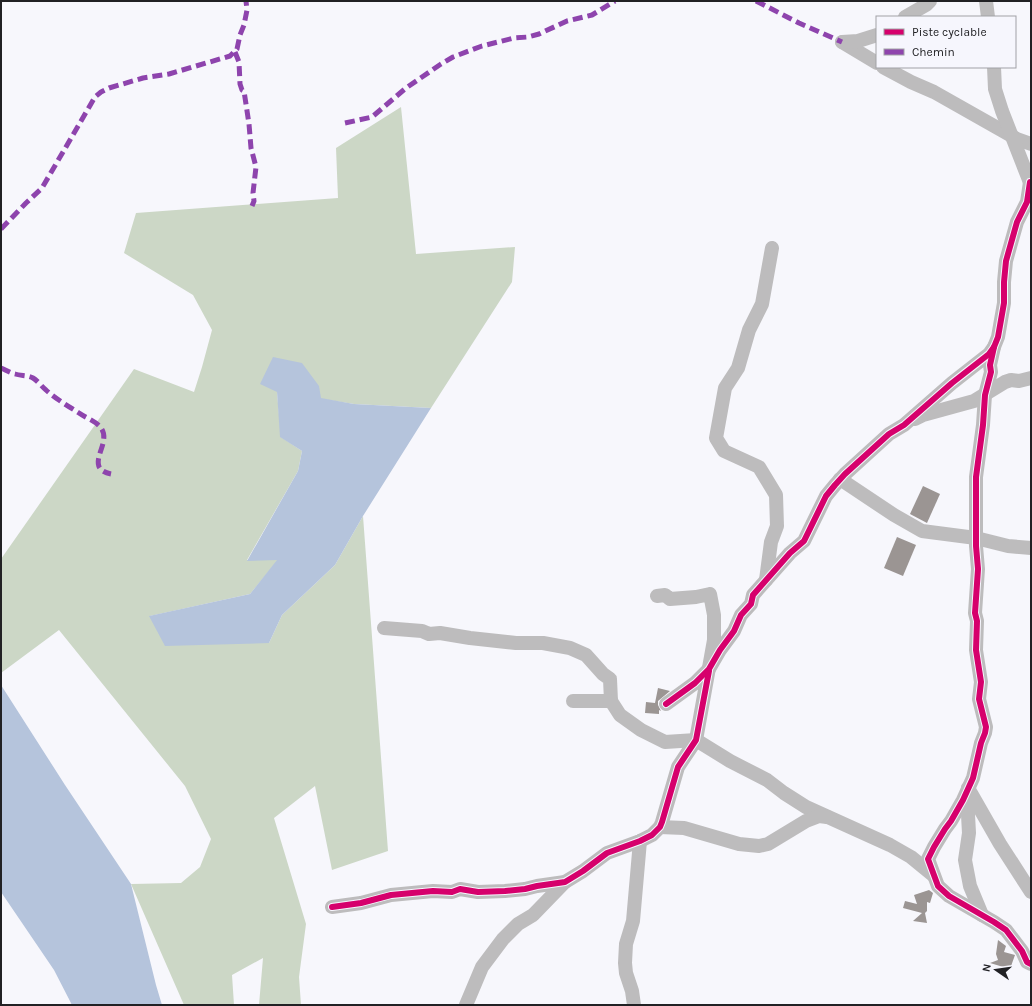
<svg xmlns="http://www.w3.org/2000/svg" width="1032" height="1006" font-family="Karla,sans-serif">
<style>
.forest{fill:#ccd7c6}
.water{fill:#b5c4dc}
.building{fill:#9b9593}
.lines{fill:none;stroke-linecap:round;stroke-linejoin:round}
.minor{stroke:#bdbcbd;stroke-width:14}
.quiet{stroke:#8e44ad;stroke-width:5;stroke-dasharray:10 5;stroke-linecap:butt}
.cycleway-casing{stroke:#f6f6fd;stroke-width:8}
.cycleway{stroke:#d6006c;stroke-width:6}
</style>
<rect width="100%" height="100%" fill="#f7f7fc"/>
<polygon class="forest" points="401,107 416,254 515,247 512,282 431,408 354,404 277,392 281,437 302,451 298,471 247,560 278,560 250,594 150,616 269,643 282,615 335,565 363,516 388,851 332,870 315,786 274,818 306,924 299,977 301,1005 259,1005 263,958 232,975 234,1005 184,1005 131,884 181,883 200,867 211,839 185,786 59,630 1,673 1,559 134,369 194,392 202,367 212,330 193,295 124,253 136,213 338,198 336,148"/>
<g class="water">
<polygon points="273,357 302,363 319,386 321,398 354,404 431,408 363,516 335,565 282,615 269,643 165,646 149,616 250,594 277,560 247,561 298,471 302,451 280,437 277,392 260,384"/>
<polygon points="1,685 65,785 131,884 156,985 162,1005 72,1005 54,970 1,892"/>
</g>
<g class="building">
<polygon points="923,486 940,494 927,523 910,514"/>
<polygon points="897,537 916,545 903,576 884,568"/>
<polygon points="658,688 670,691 658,701 658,705 661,711 659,710 659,714 645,713 646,702 655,703"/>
<polygon points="929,890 933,893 930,903 927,902 927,911 925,913 927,923 913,921 922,913 903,908 905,901 917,904 914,895"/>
<polygon points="998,940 1006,946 1004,952 1015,955 1010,969 990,963 998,960 996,954"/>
</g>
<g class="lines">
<g class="minor">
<polyline points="986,1 988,17"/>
<polyline points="905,17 926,5 930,1"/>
<polyline points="842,42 877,63"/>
<polyline points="842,42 858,41 877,35"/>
<polyline points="883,67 911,82 934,92 1017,139 1031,144"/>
<polyline points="994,67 995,89 1002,111 1031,185"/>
<polyline points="994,347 990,365 991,372 985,395 983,425 976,477 976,546 978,569 975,613 977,621 976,650 981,682 979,699 986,727 985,733 981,743 973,778 963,800 951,821 945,829 934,847 928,859 938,886 949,896 994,922 1006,930 1022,951 1027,962 1031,964"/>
<polyline points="915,419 923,415 974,401 1005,382 1011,380 1019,381 1031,378"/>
<polyline points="840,479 894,515 922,531 976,538 1008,546 1031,548"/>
<polyline points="766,580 771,542 777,526 776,495 759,467 724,451 716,438 725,388 738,368 749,330 762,304 772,248"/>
<polyline points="384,628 422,631 429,634 440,633 470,638 516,643 543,643 570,648 586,655 603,674 610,679 611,701"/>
<polyline points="573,701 611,701 620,715 641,730 665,742 696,740 730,761 767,780 784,793 806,807 890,845 911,857 933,875"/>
<polyline points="666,704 695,683 709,669 720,650 734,631 741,615 751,604 753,595 790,553 804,541 826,496 835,485 845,474 889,434 904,425 952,383 989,354 994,347 998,337 1004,303 1004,282 1006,261 1017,222 1027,202 1030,182"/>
<polyline points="660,827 684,828 739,844 759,846 768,844 806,821 819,816 827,817"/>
<polyline points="332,907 361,903 391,895 433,891 452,892 460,889 478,892 505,891 525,889 537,886 565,882 583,871 607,853 640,841 652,835 660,827 662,822 678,767 696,740 714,640 714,615 710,594 696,597 670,599 665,595 657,596"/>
<polyline points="982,915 970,886 965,860 969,833 967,797 968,788 1000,844 1031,892"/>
<polyline points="466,1005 482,967 503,939 518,924 533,915 565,882"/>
<polyline points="634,1005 632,991 626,973 625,963 626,944 633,921 640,841"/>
</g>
<g class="quiet">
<polyline points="756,1 799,23 842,42"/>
<polyline points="235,52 239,62 240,84 242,90 244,91 249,124 251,148 256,167 253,193 254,201 252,206"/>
<polyline points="345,123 372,117 406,88 441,64 453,57 482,46 514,38 528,37 539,34 567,21 592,15 615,1"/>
<polyline points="1,229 26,203 42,188 95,97 101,92 109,88 143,78 169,74 230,56 237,49 240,35 244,25 247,10 246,1"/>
<path d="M 1,368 C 6,370 10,373 15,374 C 21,376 28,375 33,378 C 38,381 42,387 46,390 C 56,399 68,406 79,413 C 86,418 96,421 101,428 C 113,443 82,468 111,474"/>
</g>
<g class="cycleway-casing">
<g id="cycleway">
<polyline points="994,347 990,365 991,372 985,395 983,425 976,477 976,546 978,569 975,613 977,621 976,650 981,682 979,699 986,727 985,733 981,743 973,778 963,800 951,821 945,829 934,847 928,859 938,886 949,896 994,922 1006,930 1022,951 1027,962 1031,964"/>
<polyline points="666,704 695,683 709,669 720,650 734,631 741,615 751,604 753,595 790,553 804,541 826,496 835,485 845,474 889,434 904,425 952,383 989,354 994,347 998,337 1004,303 1004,282 1006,261 1017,222 1027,202 1030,182"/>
<polyline points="332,907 361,903 391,895 433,891 452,892 460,889 478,892 505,891 525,889 537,886 565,882 583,871 607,853 640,841 652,835 660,827 662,822 678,767 696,740 709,671"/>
</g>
</g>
<use href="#cycleway" class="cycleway"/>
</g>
<rect width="1032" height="1006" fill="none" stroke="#212124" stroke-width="4"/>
<rect x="876" y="16" width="140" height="52" fill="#f6f6fd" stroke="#a1a1a6"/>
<rect x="884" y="29" width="20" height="6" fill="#d6006c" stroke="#a1a1a6"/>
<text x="912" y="36" font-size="12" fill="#212124">Piste cyclable</text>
<rect x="884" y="49" width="20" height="6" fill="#8e44ad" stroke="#a1a1a6"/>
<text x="912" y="56" font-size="12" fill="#212124">Chemin</text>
<g transform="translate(996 970) rotate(283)" stroke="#f6f6fd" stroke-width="3" paint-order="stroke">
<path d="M0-3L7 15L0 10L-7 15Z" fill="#212124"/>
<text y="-6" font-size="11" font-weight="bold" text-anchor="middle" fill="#212124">N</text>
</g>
</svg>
